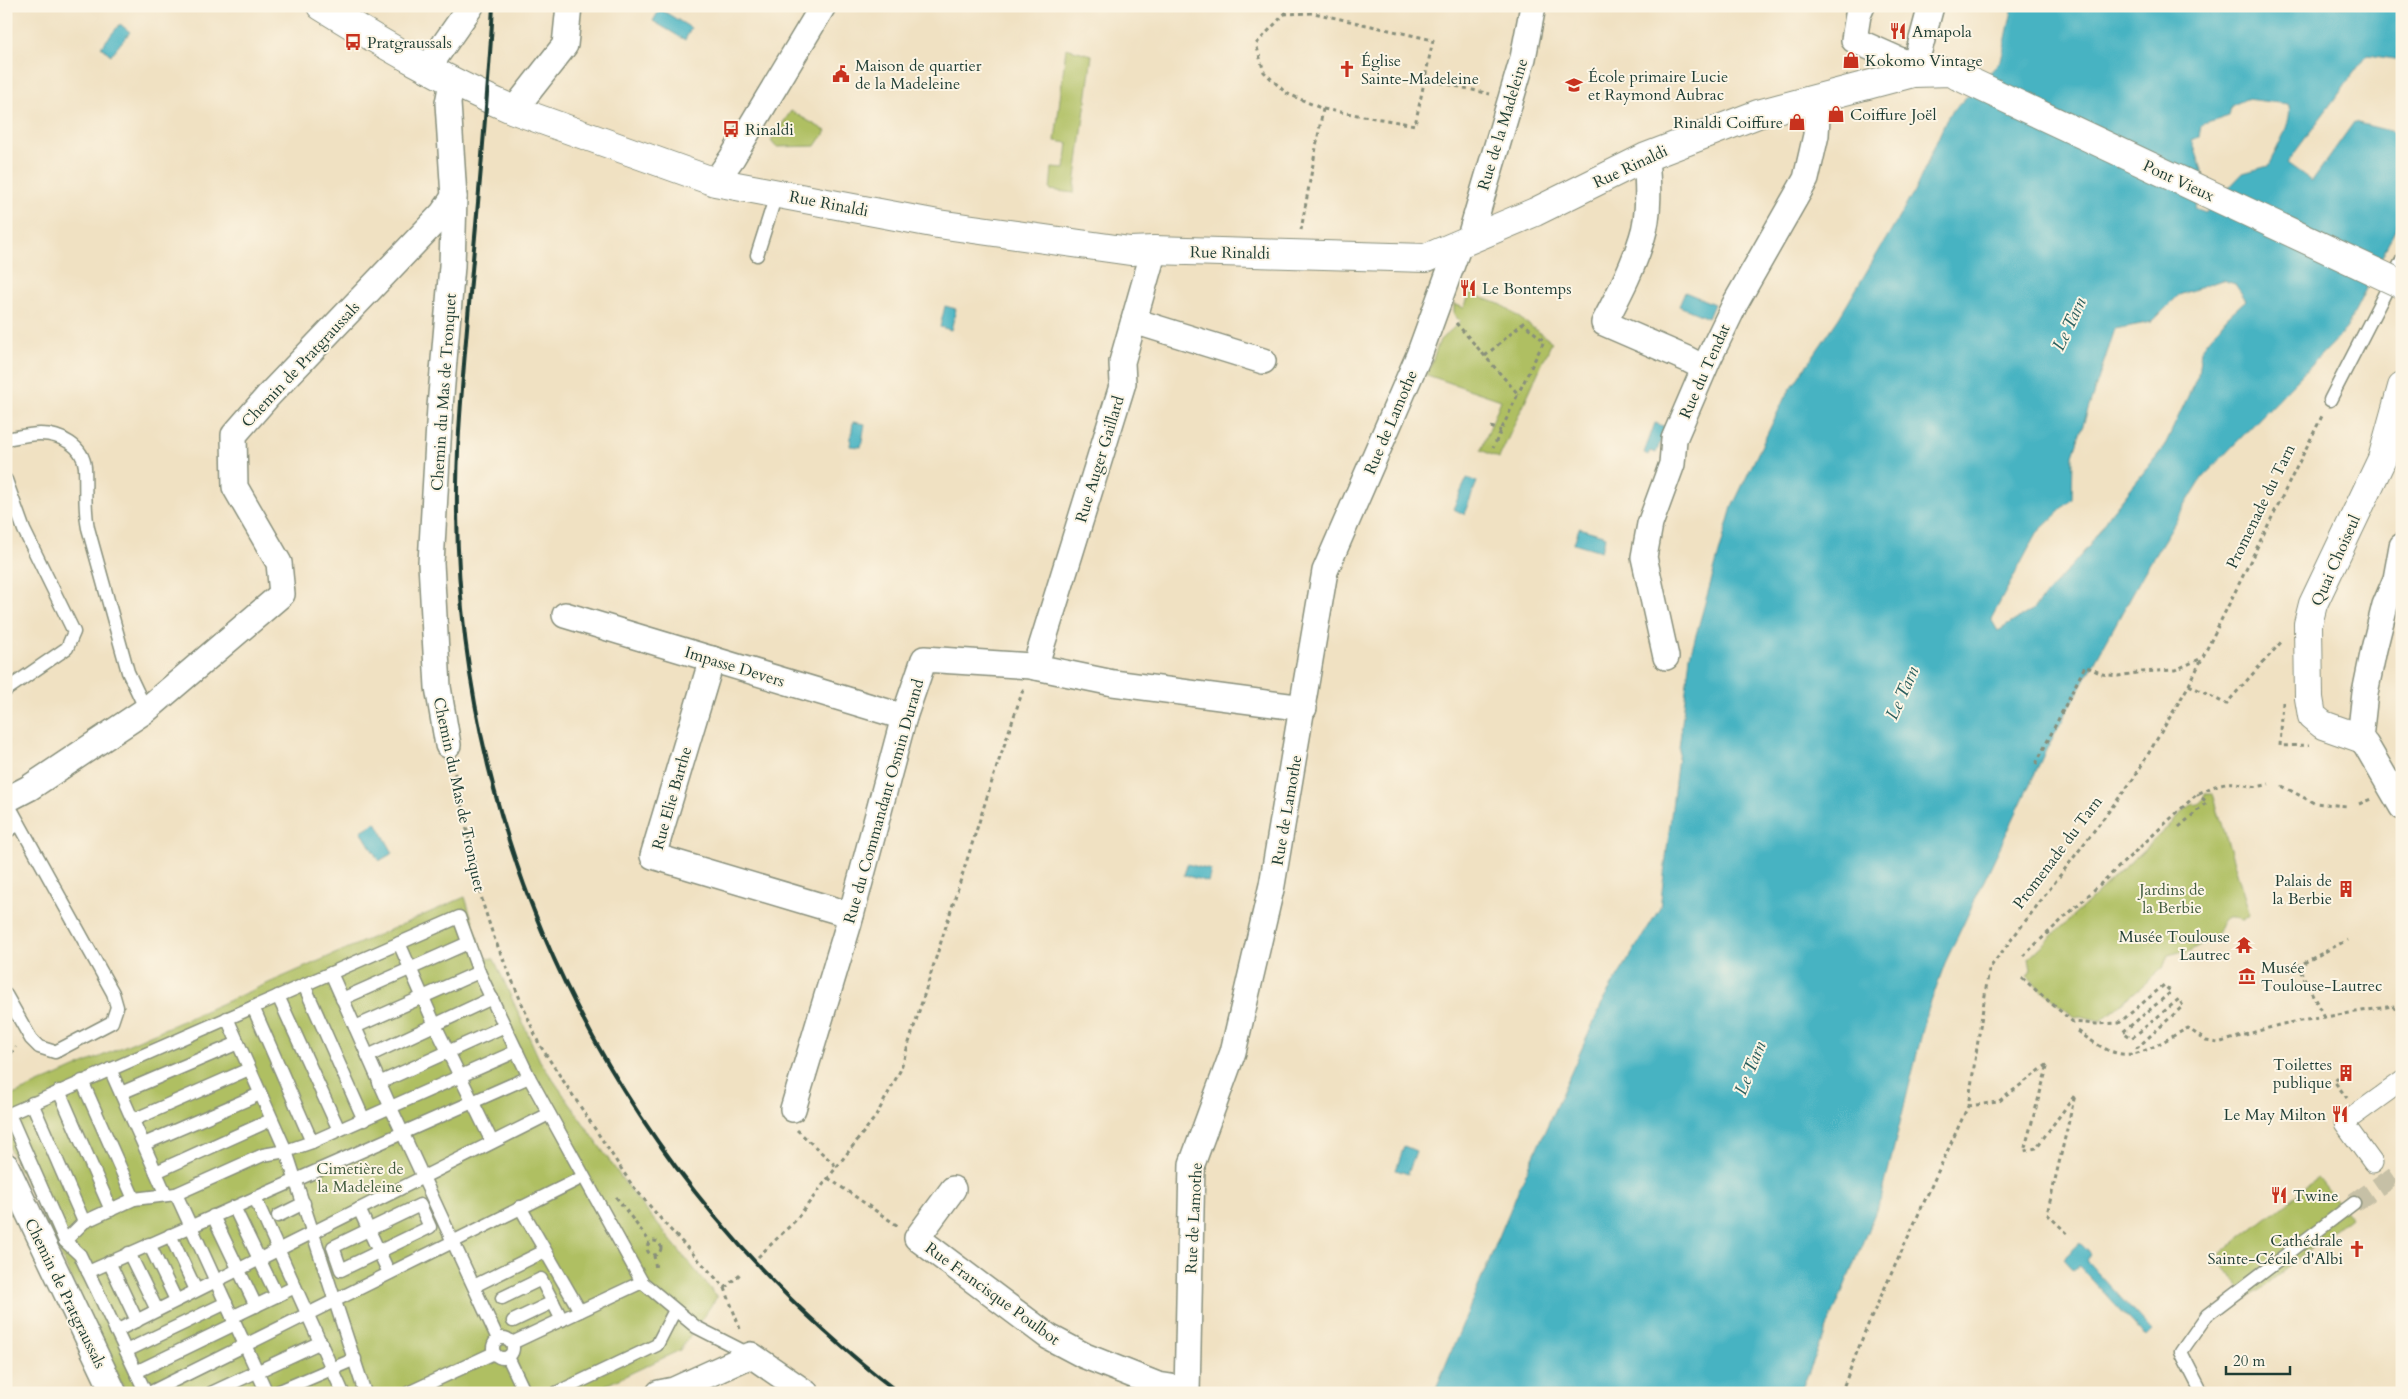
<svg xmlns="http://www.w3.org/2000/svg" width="2408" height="1399" font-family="Cardo,serif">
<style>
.green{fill:#afbf62;stroke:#677e4b}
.water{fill:#46b3c2;stroke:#32787b;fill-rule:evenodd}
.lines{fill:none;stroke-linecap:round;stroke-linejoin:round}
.pedestrian-tunnel{stroke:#c6c0a6;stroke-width:19;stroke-dasharray:19 9;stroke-linecap:butt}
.service-casing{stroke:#888f7b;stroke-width:15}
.pedestrian-casing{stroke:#888f7b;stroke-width:21}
.minor-casing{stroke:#888f7b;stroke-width:28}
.tertiary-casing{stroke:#888f7b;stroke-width:30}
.path{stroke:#888f7b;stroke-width:3;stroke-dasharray:4 4;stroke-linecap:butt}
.service{stroke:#fff;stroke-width:12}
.pedestrian{stroke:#fff;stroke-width:19}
.minor{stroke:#fff;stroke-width:25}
.tertiary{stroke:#fff;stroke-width:28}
.rail{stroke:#1f3d34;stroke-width:4}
.tertiary-bridge-casing{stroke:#888f7b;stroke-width:30;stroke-linecap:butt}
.tertiary-bridge{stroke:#fff;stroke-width:28}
.labels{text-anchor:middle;stroke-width:4;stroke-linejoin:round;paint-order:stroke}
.poi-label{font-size:16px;fill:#1f3d34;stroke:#fcf5e5;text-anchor:start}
.street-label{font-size:16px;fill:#1f3d34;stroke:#fcf5e5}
.park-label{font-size:16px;fill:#435e40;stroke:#fcf5e5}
.water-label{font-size:18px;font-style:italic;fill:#2b605f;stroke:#fcf5e5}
</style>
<rect width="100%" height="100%" fill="#fcf5e5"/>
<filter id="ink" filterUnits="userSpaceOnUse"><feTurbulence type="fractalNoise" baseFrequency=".02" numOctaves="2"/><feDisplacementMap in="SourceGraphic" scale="10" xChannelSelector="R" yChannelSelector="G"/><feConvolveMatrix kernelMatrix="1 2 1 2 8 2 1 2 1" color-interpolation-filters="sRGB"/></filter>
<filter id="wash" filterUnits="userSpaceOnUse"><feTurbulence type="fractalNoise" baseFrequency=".0096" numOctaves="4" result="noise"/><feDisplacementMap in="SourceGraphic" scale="20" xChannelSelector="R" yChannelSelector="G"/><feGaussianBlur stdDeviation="1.12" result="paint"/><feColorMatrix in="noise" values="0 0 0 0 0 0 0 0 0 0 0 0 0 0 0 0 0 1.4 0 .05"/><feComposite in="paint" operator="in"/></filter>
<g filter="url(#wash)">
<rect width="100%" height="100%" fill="#f0e1c2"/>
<g class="green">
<polygon points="1066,48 1092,55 1074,193 1050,190 1052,168 1065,169 1068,143 1055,141"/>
<polygon points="791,111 826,131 816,146 776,147 771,141"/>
<polygon points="1470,293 1502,305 1552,342 1499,458 1481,450 1501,400 1427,375 1440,340 1460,322 1454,314 1454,304 1464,308"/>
<path d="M 2205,794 L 2213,794 L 2250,915 L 2241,921 C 2221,908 2221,929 2215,935 C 2207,943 2194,949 2184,955 L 2180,952 L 2168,955 L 2163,968 L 2101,1021 L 2081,1016 L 2074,1017 L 2027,977 L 2031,970 L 2029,958 L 2192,804 C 2198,806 2204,801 2205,794 Z"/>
<polygon points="465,897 484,958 494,959 540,1061 632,1193 717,1297 680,1350 589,1393 126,1393 6,1141 6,1098"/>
<polygon points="2318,1178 2350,1218 2248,1299 2216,1258"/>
</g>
<g class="water">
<path d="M 2013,6 L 2402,6 L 2402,60 L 2367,55 L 2287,163 L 2312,181 L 2354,122 L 2402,134 L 2402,216 L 2346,329 L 2202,478 L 2145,571 L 2047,748 L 1945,963 L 1927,1013 L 1882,1196 L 1800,1393 L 1434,1393 L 1518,1191 L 1604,999 L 1660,908 L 1690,656 L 1732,507 L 1785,397 L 1839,318 L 1915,190 L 1948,116 L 2001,61 ZM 2246,99 L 2288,104 C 2295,119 2275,151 2268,166 L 2243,173 L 2206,212 L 2195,208 L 2206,182 L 2192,140 L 2199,137 L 2201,125 L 2229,116 L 2231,106 ZM 2222,280 L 2235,284 L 2246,300 L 2227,317 L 2201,350 L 2198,375 L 2164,447 L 2111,513 L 2090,545 L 2032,610 L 1998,631 L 1991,619 L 2037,533 L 2072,499 L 2073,455 L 2115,329 L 2152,322 L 2179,295 Z"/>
<polygon points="660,9 691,28 685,40 653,21"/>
<polygon points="120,24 130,32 111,55 101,47"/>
<polygon points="1685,292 1714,304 1708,318 1679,306"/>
<polygon points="945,306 956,309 951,330 940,327"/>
<polygon points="853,422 865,424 861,447 850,446"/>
<polygon points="1655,423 1666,427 1656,453 1650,451 1648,455 1644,453"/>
<polygon points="1467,478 1477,482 1464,514 1453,509"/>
<polygon points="1579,528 1606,536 1601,551 1574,543"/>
<polygon points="376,822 393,853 379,861 361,831"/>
<polygon points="1187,864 1211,870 1208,882 1184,875"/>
<polygon points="1404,1146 1416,1151 1408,1174 1396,1170"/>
<polygon points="2080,1243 2091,1254 2086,1260 2152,1332 2146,1338 2079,1266 2073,1270 2063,1259"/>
</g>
</g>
<g filter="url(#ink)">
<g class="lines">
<polyline class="pedestrian-tunnel" points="2354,1203 2386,1181 2373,1163"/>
<g class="service-casing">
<g id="service">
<polyline points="757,255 777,192"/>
<polyline points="2330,400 2402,260"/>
<path d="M 6,439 C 17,437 29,434 40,434 C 61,434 83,446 85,467 C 86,488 84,508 88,528 L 128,672 L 146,710"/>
<polyline points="6,480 24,530 74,632 67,648 6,690"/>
<polyline points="6,832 19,824"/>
<polyline points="399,943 435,1025 492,1142"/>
<polyline points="331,973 391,1108 498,1339"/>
<polyline points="304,985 364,1120"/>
<polyline points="6,995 31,1039 39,1047 55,1052 112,1022 117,1007 113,993 6,800"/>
<polyline points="278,996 339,1130"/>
<polyline points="342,999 468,943"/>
<polyline points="253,1007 312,1142"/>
<polyline points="227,1018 286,1151 365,1393"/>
<polyline points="355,1027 479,972"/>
<polyline points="368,1056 492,998"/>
<polyline points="110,1069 166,1195"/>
<polyline points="82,1081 134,1199"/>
<polyline points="379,1083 505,1026"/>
<polyline points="59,1091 111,1210"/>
<polyline points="121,1093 238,1043"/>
<polyline points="32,1103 84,1222"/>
<polyline points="133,1120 249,1069"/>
<polyline points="144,1144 260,1094"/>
<polyline points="156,1172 271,1120"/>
<polyline points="176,1194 267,1393"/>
<polyline points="255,1198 343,1393"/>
<polygon points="420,1205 430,1227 341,1270 333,1247"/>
<polyline points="234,1207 277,1296"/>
<polyline points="520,1207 580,1311"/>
<polyline points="359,1209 389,1273"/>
<polyline points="213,1216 256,1306"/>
<polyline points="278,1216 304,1203"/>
<polyline points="170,1235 196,1290"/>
<polyline points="65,1241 84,1222 134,1199 176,1194 263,1155 286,1151 312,1142 517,1051"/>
<polyline points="149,1244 176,1300"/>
<polyline points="129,1253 157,1310"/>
<polyline points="109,1262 137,1321"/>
<polyline points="88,1272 529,1077"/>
<polyline points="474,1286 545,1251"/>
<polyline points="502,1298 541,1279 562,1320"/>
<polyline points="232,1317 295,1287"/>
<polyline points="513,1321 553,1302"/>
<polyline points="116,1331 549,1114"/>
<circle cx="503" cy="1348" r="10"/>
<polyline points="512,1343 642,1282"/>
<polyline points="126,1351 226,1303"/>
<polyline points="508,1357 525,1393"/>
<polyline points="136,1372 235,1324"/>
<polyline points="146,1393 80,1255 65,1241 9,1114 459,917 479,972 529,1077 642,1282 696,1327 751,1355"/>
<polyline points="149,1393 583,1177"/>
<polyline points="211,1393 321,1342"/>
<polyline points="275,1393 355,1359"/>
<polyline points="408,1393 494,1353"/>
<polyline points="556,1393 657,1345 675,1310"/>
<polyline points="2202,1393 2181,1352 2207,1315 2354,1203"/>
</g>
</g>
<g class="pedestrian-casing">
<polyline id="pedestrian" points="2373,1163 2344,1123 2402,1081"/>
</g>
<g class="minor-casing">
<g id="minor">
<polyline points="1862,6 1858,15 1854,40 1915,67"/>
<polyline points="427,69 471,6"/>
<polyline points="1913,73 1931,6"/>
<polyline points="514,110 565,45 569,6"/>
<path d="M 1646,157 C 1648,182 1650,214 1642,238 C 1633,268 1618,296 1604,323 L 1687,359 L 1704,368"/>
<polyline points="715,182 732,158 823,6"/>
<polyline points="1469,240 1523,58 1533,6"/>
<polyline points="1134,321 1263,361"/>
<polyline points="2402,546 2396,579 2385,605 2374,649 2365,693 2360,738 2366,745 2402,807"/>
<polyline points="565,615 904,717"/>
<polyline points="1666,657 1644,557 1650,524 1672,464 1674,439 1708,360 1736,302 1806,179 1816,135 1818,98"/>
<polyline points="712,659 653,856 851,915"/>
<polyline points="1035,667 1123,383 1122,362 1154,250"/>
<polyline points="448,745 438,687 431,563 440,407 452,266 454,197 448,103 452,82"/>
<polyline points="6,800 29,788 146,710 282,594 279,563 235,487 234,435 268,396 442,214 454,197"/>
<polyline points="793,1109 849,923 904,717 924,659 1031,666 1113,683 1304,708"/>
<polyline points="6,1166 114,1393"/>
<polyline points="953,1189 917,1238 1049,1337 1085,1356 1158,1385 1171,1387 1180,1393"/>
<polyline points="659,1393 674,1390 751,1355 806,1393"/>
<polyline points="1187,1393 1192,1164 1233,1052 1272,885 1325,571 1419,355 1459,245"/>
</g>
</g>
<g class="tertiary-casing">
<g id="tertiary">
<path d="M 321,6 C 384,45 446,81 514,110 L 715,182 L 938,224 L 1130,251 L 1154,250 L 1426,258 L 1535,212 L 1646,157 L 1758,114 L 1913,73 L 1952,72 L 1958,76"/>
<polyline points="2360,738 2323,725 2312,716 2309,698 2308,624 2313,604 2382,459 2402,387"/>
</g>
</g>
<g class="path">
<polyline points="1292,6 1256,44 1264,72 1286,93 1323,109 1301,230"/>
<polyline points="1284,14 1314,13 1433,40 1415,125 1323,109"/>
<polyline points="1425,79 1490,94"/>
<polyline points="1456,323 1518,394 1493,448"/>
<polyline points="1485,356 1523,323 1544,341 1518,394"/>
<polyline points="1491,427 1501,431"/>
<polyline points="2189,685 2226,704 2283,640"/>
<polyline points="2283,702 2280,746 2309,745"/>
<polyline points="2036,764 2085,666 2102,674 2118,676 2142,672 2175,670 2202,658"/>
<polyline points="453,765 483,904 493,935 539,1044 632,1185 666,1225 725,1288"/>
<polyline points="2282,786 2314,803 2347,806"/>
<polyline points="2359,804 2371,799"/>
<polyline points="2179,827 2207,802 2197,794"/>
<path d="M 2023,956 L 2197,794 C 2209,789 2221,781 2235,783 C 2250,785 2252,789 2269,784"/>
<polyline points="2022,978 2073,1022 2097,1024 2119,1023 2164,985 2171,992 2123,1032 2132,1038 2179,999 2183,1006 2137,1048 2138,1054"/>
<polyline points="2324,1017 2298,966 2347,940"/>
<path d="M 2078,1031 C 2128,1070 2138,1054 2188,1028 L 2206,1041 L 2218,1043 L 2282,1024 L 2393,1006 L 2402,1019"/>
<polyline points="6,1060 16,1047"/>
<polyline points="2338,1077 2334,1081 2347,1098"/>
<polyline points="1968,1106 1998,1102 2048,1064 2024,1151 2036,1148 2075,1095 2047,1214 2070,1236"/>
<polyline points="797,1130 837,1167"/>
<polyline points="828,1178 898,1226"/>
<polyline points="616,1197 650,1242"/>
<circle cx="654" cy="1248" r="7"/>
<polyline points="654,1255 656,1270"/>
<polyline points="758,1257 795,1221 876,1116 900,1071 993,778 1024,687"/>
<polyline points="725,1288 740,1329"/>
<polyline points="725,1288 741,1273"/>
<polyline points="1841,1393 1866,1329 1968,1106 1989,969 2134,778 2189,685 2323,414"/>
</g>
<use href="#service" class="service"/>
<use href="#pedestrian" class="pedestrian"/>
<use href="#minor" class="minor"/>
<use href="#tertiary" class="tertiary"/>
<path class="rail" d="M 493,6 C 487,114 476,221 467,328 C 462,389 456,450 457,512 C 460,860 622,1181 899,1393"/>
<g class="tertiary-bridge-casing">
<polyline id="tertiary-bridge" points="1958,76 2401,284"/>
</g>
<use href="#tertiary-bridge" class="tertiary-bridge"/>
</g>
</g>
<defs>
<g id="restaurant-bare" transform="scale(1.35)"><path d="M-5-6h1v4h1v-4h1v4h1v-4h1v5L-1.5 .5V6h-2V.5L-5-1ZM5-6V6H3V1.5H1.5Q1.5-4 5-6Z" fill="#c8321e" stroke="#fcf5e5" stroke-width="2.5" paint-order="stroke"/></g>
<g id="bus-bare" transform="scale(1.35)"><path d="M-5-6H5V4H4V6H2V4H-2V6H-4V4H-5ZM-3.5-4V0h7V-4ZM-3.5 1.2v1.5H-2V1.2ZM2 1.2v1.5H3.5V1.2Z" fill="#c8321e" stroke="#fcf5e5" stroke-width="2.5" paint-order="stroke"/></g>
<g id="shop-bare" transform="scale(1.35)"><path d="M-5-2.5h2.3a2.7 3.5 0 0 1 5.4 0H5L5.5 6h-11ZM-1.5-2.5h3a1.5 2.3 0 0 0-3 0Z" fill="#c8321e" stroke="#fcf5e5" stroke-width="2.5" paint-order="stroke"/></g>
<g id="church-bare" transform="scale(1.35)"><path d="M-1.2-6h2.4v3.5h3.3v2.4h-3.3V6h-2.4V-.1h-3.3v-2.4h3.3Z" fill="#c8321e" stroke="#fcf5e5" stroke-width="2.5" paint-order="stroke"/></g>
<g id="civic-bare" transform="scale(1.35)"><path d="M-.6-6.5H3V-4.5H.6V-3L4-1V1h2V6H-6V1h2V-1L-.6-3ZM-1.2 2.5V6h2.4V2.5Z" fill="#c8321e" stroke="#fcf5e5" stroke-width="2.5" paint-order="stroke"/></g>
<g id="school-bare" transform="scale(1.35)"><path d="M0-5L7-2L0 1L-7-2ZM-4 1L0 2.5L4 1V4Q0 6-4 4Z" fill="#c8321e" stroke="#fcf5e5" stroke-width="2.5" paint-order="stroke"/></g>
<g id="building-bare" transform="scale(1.35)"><path d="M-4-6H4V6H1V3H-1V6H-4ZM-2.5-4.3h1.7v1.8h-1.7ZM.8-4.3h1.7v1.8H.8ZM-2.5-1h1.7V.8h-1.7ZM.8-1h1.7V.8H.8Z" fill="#c8321e" stroke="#fcf5e5" stroke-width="2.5" paint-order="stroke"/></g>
<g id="temple-bare" transform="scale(1.35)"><path d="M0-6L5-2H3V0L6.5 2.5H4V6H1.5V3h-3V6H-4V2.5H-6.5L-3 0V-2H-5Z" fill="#c8321e" stroke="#fcf5e5" stroke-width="2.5" paint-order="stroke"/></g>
<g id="museum-bare" transform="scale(1.35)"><path d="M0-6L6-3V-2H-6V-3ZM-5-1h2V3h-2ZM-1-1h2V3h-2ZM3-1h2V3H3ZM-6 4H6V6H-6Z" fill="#c8321e" stroke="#fcf5e5" stroke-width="2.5" paint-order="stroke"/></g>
</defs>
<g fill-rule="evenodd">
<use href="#restaurant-bare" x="1898" y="31"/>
<use href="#bus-bare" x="353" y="42"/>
<use href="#shop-bare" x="1851" y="60"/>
<use href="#church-bare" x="1347" y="69"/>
<use href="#civic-bare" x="841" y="74"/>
<use href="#school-bare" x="1574" y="85"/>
<use href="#shop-bare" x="1836" y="114"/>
<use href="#shop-bare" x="1797" y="122"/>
<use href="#bus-bare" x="731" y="129"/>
<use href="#restaurant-bare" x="1468" y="288"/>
<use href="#building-bare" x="2346" y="889"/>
<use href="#temple-bare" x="2244" y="945"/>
<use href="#museum-bare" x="2247" y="976"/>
<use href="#building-bare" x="2346" y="1073"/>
<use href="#restaurant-bare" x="2340" y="1114"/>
<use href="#restaurant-bare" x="2279" y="1195"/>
<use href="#church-bare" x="2357" y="1249"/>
</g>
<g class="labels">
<g class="poi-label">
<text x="1912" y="37">Amapola</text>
<text x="367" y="48">Pratgraussals</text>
<text x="1361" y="66">Église<tspan x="1361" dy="18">Sainte-Madeleine</tspan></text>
<text x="1865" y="66">Kokomo Vintage</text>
<text x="855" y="71">Maison de quartier<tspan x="855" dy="18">de la Madeleine</tspan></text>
<text x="1588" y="82">École primaire Lucie<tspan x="1588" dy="18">et Raymond Aubrac</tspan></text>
<text x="1850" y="120">Coiffure Joël</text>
<text x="1783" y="128" text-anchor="end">Rinaldi Coiffure</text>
<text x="745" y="135">Rinaldi</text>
<text x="1482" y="294">Le Bontemps</text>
<text x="2332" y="886" text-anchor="end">Palais de<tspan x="2332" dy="18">la Berbie</tspan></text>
<text x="2230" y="942" text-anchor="end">Musée Toulouse<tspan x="2230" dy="18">Lautrec</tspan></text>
<text x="2261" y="973">Musée<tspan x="2261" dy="18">Toulouse-Lautrec</tspan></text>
<text x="2332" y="1070" text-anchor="end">Toilettes<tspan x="2332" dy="18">publique</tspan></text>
<text x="2326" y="1120" text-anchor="end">Le May Milton</text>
<text x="2293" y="1201">Twine</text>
<text x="2343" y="1246" text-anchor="end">Cathédrale<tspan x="2343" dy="18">Sainte-Cécile d'Albi</tspan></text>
</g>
<g class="street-label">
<text transform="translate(1502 124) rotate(-73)" y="6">Rue de la Madeleine</text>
<text transform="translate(1630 166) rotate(-25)" y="6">Rue Rinaldi</text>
<text transform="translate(2179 180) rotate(25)" y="6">Pont Vieux</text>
<text transform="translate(829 203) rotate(11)" y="6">Rue Rinaldi</text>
<text transform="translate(1230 252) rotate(1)" y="6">Rue Rinaldi</text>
<text transform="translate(300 364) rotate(-47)" y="6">Chemin de Pratgraussals</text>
<text transform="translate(1704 371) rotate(-66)" y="6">Rue du Tendat</text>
<text transform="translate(443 392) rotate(-86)" y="6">Chemin du Mas de Tronquet</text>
<text transform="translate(1390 422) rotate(-67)" y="6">Rue de Lamothe</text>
<text transform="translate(1099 459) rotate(-73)" y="6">Rue Auger Gaillard</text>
<text transform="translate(2260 506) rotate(-64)" y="6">Promenade du Tarn</text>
<text transform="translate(2335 560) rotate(-66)" y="6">Quai Choiseul</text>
<text transform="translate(735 666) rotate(17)" y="6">Impasse Devers</text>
<text transform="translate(460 794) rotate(78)" y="6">Chemin du Mas de Tronquet</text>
<text transform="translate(671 798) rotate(-74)" y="6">Rue Elie Barthe</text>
<text transform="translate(883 801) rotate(-74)" y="6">Rue du Commandant Osmin Durand</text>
<text transform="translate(1286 810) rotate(-80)" y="6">Rue de Lamothe</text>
<text transform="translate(2057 852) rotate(-53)" y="6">Promenade du Tarn</text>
<text transform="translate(1193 1218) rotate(-87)" y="6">Rue de Lamothe</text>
<text transform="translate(66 1293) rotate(64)" y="6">Chemin de Pratgraussals</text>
<text transform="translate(993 1293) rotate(36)" y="6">Rue Francisque Poulbot</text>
</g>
<g class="park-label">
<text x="2172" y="895">Jardins de<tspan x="2172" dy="18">la Berbie</tspan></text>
<text x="360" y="1174">Cimetière de<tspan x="360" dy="18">la Madeleine</tspan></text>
</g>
<g class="water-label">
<text transform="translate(2069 324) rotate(-65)" y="6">Le Tarn</text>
<text transform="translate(1902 693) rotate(-66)" y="6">Le Tarn</text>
<text transform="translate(1750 1068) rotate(-68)" y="6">Le Tarn</text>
</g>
</g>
<rect width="2408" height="1399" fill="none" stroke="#fcf5e5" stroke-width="25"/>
<path d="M2226 1366v8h64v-8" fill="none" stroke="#1f3d34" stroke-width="2.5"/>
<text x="2233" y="1366" font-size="15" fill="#1f3d34" stroke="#fcf5e5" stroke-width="4" paint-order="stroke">20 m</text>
</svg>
